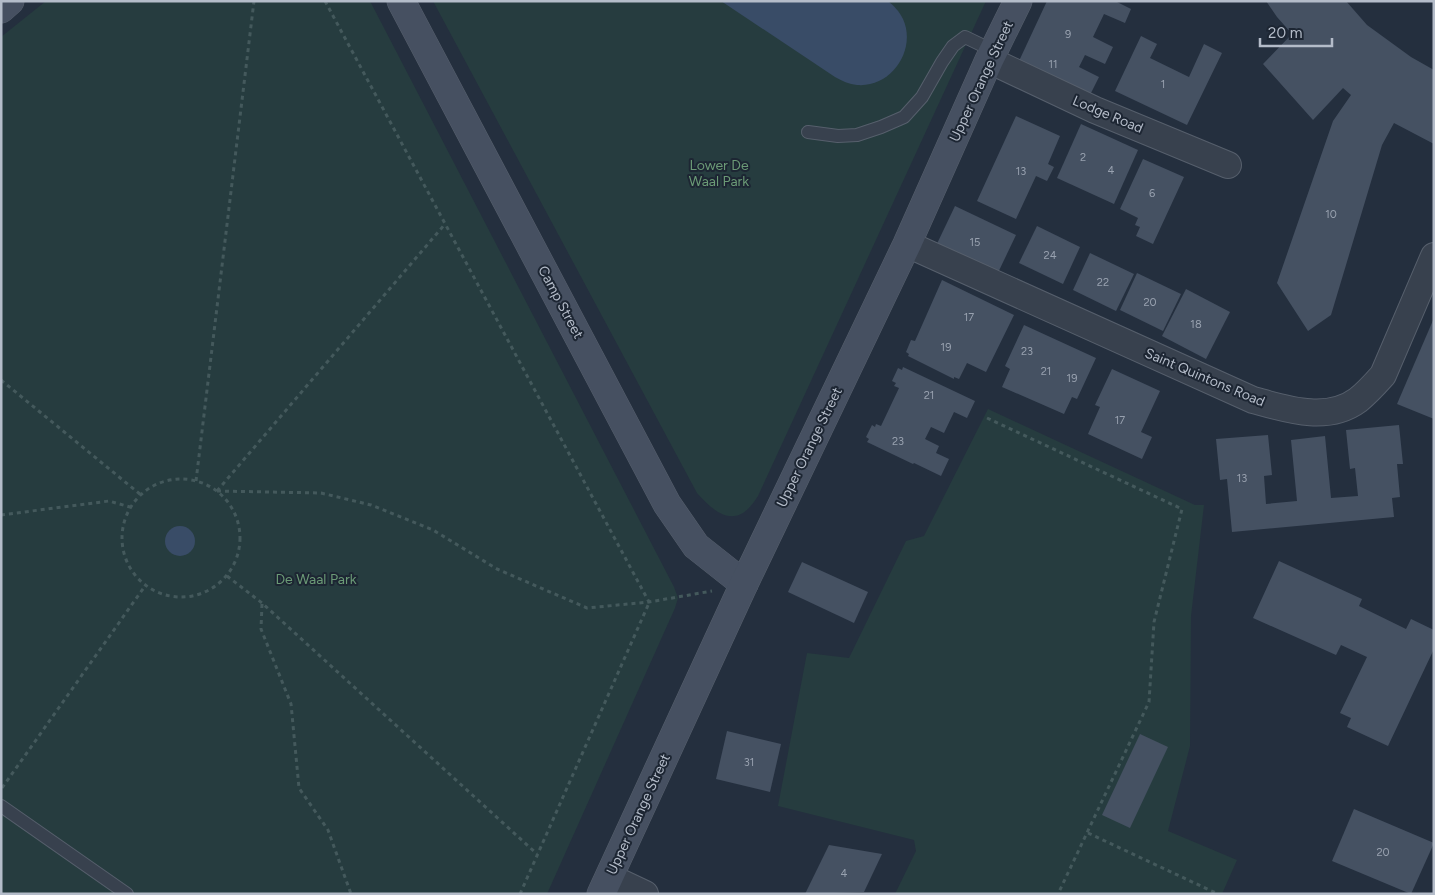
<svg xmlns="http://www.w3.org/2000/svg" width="1435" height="895" font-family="Figtree,sans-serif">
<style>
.green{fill:#263c3f}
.water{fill:#394c67}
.building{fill:#455162}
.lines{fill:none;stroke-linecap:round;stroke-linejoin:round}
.lane-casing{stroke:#565f6c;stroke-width:14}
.street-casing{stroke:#565f6c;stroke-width:28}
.secondary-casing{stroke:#565f6c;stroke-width:29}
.path{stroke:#44595c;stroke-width:3;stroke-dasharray:4 4;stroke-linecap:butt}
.lane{stroke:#38414e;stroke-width:12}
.street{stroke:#38414e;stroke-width:26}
.secondary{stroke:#465061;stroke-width:28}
.labels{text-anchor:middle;stroke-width:4;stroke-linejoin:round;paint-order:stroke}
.number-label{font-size:11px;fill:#98a1af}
.street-label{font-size:14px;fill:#b4bcc9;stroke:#1d2633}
.park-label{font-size:14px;fill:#6b9a76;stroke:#1d2633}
</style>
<rect width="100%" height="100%" fill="#242f3e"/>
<g class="green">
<polygon points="46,1 370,1 674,587 678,598 675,608 547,894 1,894 1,37"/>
<path d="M 433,1 L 986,1 L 758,496 C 738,529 718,517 697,493 Z"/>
<polygon points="988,409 1195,505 1204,505 1191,616 1190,746 1168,831 1237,860 1222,894 895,894 916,851 914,840 778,806 807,653 849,658 906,541 924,536"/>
</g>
<g class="water">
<path d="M 721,1 L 888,1 C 894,6 899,11 903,19 C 917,50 891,88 857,85 C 849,84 842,81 835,77 Z"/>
<circle cx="180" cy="541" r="15"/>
</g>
<g class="building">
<polygon points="1047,1 1115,1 1131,9 1125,23 1104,14 1093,37 1113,47 1105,64 1085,55 1079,67 1099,77 1090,95 1019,61"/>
<polygon points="1266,1 1346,1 1367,25 1411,57 1434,70 1434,144 1394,123 1382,145 1331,315 1308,331 1277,283 1333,121 1351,95 1343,88 1313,120 1263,64 1292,34 1277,17"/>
<polygon points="1141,36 1157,44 1150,58 1189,77 1204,44 1222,53 1187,125 1115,91"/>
<polygon points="1016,116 1060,136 1048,164 1054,167 1047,181 1036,176 1016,219 977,201"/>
<polygon points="1081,124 1138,150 1114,204 1057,178"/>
<polygon points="1143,159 1184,177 1153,244 1136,236 1140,227 1135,225 1138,218 1120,209"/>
<polygon points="955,206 1016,235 995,279 934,250"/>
<polygon points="1037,226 1080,247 1063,284 1019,263"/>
<polygon points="1090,253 1134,274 1116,311 1073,290"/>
<polygon points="1137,273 1181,294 1163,331 1120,310"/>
<polygon points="942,280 1014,315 986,372 967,363 959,379 954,377 954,379 908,356 909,354 906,352 911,340 915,341"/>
<polygon points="1186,289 1230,312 1206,359 1162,336"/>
<polygon points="1434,318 1434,419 1397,404"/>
<polygon points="1024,325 1096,358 1077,399 1072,397 1064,414 1002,387 1010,369 1005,366"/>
<polygon points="903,367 975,401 967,418 954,412 944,433 931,427 925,439 939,446 936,453 949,459 941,476 914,463 913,464 867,442 869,439 866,437 872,425 875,427 876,424 881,426 899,388 894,386 896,383 892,381 898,368 902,370"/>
<polygon points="1112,369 1160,391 1141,432 1152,437 1142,459 1088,434 1100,407 1095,405"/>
<polygon points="1399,425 1403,464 1397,464 1400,497 1392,498 1394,517 1232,532 1227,479 1220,480 1216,439 1268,435 1272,475 1264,476 1266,504 1297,501 1291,440 1325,436 1331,498 1358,496 1355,468 1350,469 1346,430"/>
<polygon points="1279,561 1362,599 1359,606 1406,629 1411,619 1434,630 1434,649 1388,746 1347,727 1351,718 1340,713 1367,657 1341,645 1336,655 1253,618"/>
<polygon points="802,562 868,592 854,623 788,592"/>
<polygon points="727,731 781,744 770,792 716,779"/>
<polygon points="1140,734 1168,747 1130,828 1102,815"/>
<polygon points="1354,809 1434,843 1411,894 1332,861"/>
<polygon points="829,845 882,854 864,892 805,894"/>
</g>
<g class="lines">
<g class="lane-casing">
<g id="lane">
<polyline points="808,132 838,136 857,135 881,127 904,117 922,97 942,62 953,46 965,37 994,51"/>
<polyline points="1,806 127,894"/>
</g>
</g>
<g class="street-casing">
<g id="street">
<polyline points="989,60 1095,110 1228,165"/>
<path d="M 907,244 L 1253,400 C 1286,409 1327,423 1358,400 C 1368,392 1375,384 1383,375 L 1434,256"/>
<polyline points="609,877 645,894"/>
</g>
</g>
<g class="secondary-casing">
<g id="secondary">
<polyline points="401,1 667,504 696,546 744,584"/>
<polyline points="1,9 10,1"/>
<polyline points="601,894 744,584 907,244 989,60 1018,1"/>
</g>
</g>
<g class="path">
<polyline points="325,1 649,602"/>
<polyline points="1,380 141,495"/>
<polyline points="987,418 1182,509 1154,622 1149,702 1058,894"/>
<circle cx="181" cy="538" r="59"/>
<polyline points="196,481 254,1"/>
<polyline points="217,491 321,493 371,505 433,530 497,569 587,608 649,602 712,591"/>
<polyline points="217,491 445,224"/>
<polyline points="1,515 109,501 130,507"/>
<polyline points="227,576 262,603 537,854"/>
<polyline points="262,604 261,629 291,704 299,788 328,830 351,894"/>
<polyline points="2,788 145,586"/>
<polyline points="1088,833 1218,894"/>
<polyline points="520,894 649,603"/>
</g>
<use href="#lane" class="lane"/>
<use href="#street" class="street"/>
<use href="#secondary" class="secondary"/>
</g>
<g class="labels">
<g class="number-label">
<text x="1068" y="38">9</text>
<text x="1053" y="68">11</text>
<text x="1163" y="88">1</text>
<text x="1083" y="161">2</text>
<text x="1111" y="174">4</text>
<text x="1021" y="175">13</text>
<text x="1152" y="197">6</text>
<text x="1331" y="218">10</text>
<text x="975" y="246">15</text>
<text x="1050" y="259">24</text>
<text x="1103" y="286">22</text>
<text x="1150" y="306">20</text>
<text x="969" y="321">17</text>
<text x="1196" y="328">18</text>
<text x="946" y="351">19</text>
<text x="1027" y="355">23</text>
<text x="1046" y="375">21</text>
<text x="1072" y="382">19</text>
<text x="929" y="399">21</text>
<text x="1120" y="424">17</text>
<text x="898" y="445">23</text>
<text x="1242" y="482">13</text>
<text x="749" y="766">31</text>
<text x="1383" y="856">20</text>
<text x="844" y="877">4</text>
</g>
<g class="street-label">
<text transform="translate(981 81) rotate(-65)" y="5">Upper Orange Street</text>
<text transform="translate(1108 114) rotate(23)" y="5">Lodge Road</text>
<text transform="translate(561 302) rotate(62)" y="5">Camp Street</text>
<text transform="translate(1205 377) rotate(23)" y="5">Saint Quintons Road</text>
<text transform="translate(809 447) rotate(-64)" y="5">Upper Orange Street</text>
<text transform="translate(638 814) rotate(-65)" y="5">Upper Orange Street</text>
</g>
<g class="park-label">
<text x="719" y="170">Lower De<tspan x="719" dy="16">Waal Park</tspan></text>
<text x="316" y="584">De Waal Park</text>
</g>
</g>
<rect width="1435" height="895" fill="none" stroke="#b4bcc9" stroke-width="5"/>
<path d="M1260 38v8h72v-8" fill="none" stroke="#b4bcc9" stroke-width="2.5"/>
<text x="1268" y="38" font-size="15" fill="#b4bcc9" stroke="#1d2633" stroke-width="4" paint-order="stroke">20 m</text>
</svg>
